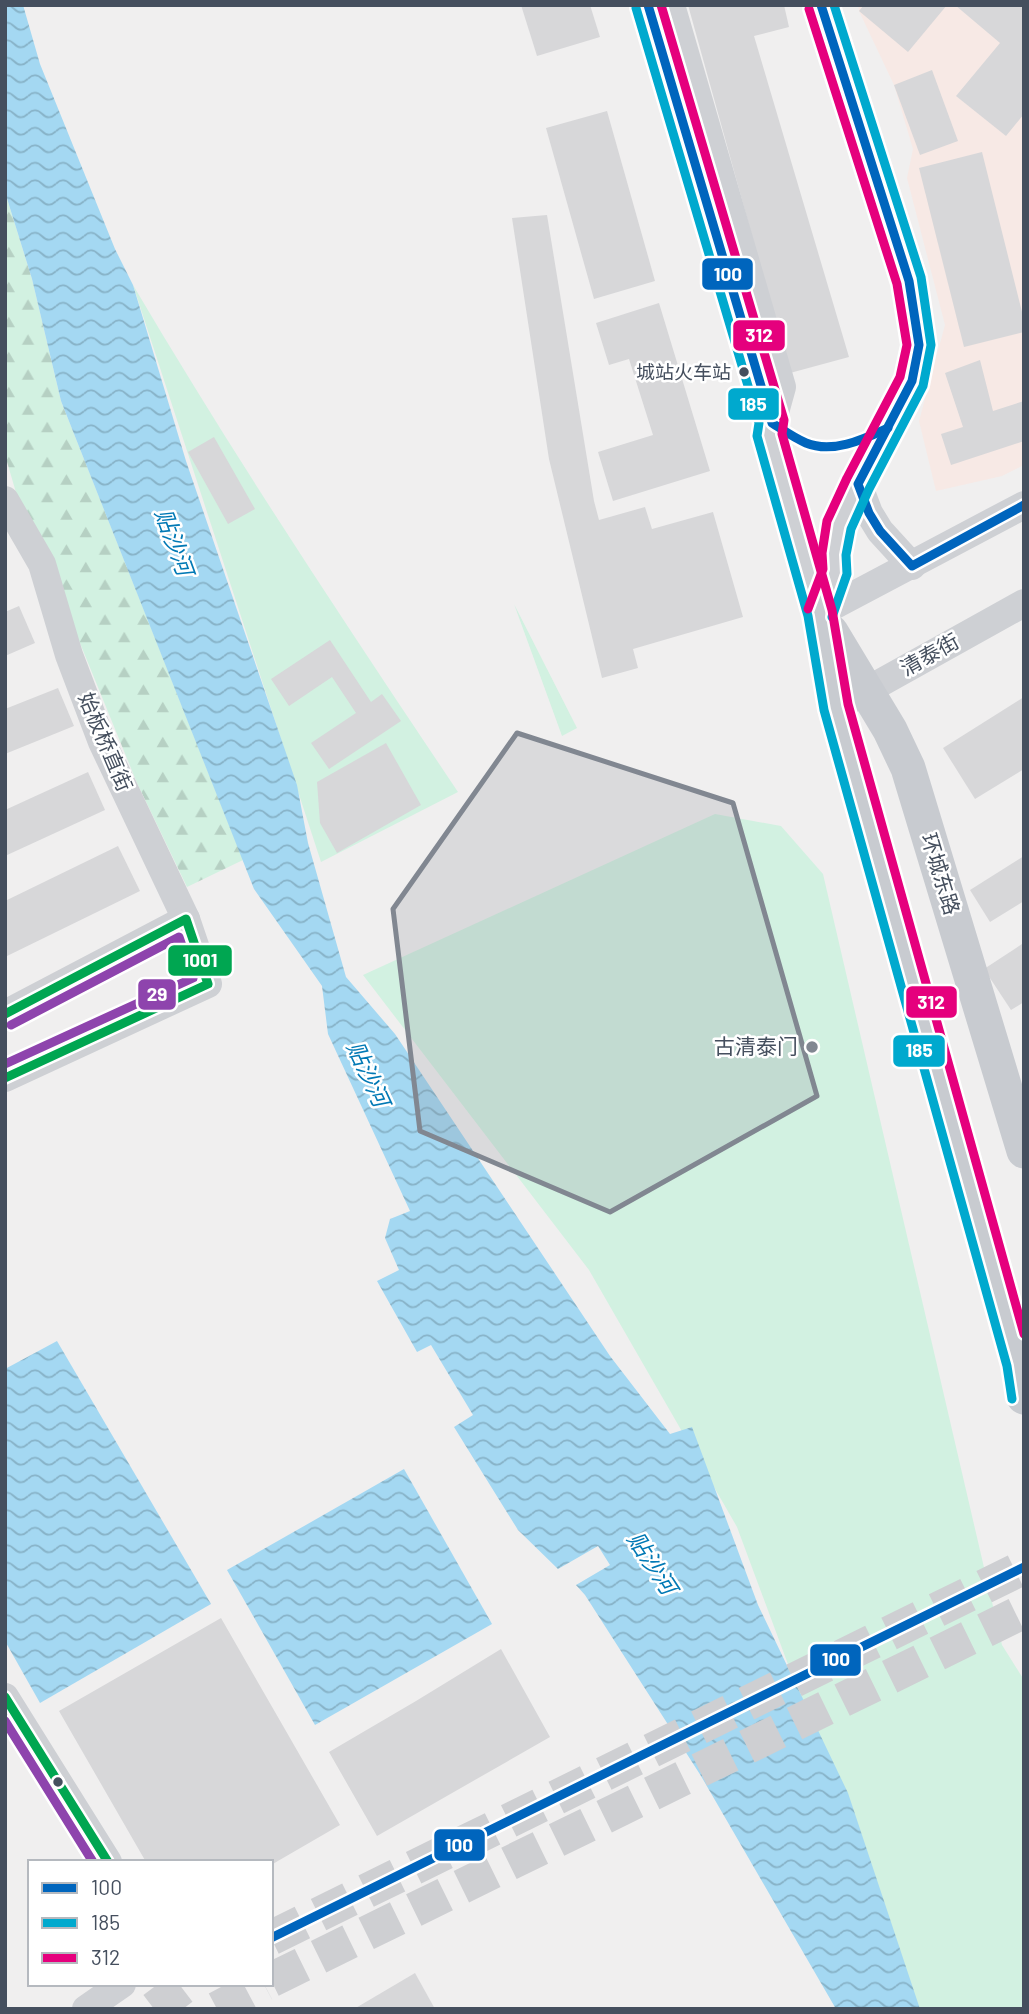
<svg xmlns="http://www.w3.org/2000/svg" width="1029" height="2014" font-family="Barlow,'Noto Sans SC',sans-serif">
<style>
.medical{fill:#f7e9e5}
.green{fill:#d2f1e1}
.forest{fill:url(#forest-firs)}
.water{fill:url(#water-waves)}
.building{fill:#d7d7d9}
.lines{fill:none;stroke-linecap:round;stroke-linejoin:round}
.major-tunnel{stroke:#cecfd2;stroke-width:35;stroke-dasharray:35 18;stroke-linecap:butt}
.minor{stroke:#ced0d4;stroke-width:28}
.major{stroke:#c8cbd0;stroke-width:35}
.bus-1-casing{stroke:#fff;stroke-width:14}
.bus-2-casing{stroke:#fff;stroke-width:14}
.bus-3-casing{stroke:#fff;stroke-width:14}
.bus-4-casing{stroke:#fff;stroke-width:14}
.bus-5-casing{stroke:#fff;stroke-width:14}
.bus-1{stroke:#0065bd;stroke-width:9}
.bus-2{stroke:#00a9ce;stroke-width:9}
.bus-3{stroke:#e5007d;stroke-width:9}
.bus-4{stroke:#00a651;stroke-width:9}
.bus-5{stroke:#8e44ad;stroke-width:9}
.marked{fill:#818791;fill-opacity:0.2;stroke:#818791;stroke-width:5;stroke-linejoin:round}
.bus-dot{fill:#454f5e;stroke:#fff;stroke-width:2.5}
.poi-dot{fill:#818791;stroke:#fff;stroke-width:2.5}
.labels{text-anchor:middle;stroke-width:5;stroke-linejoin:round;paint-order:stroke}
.bus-label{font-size:19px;fill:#454f5e;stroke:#fff;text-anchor:end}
.street-label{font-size:21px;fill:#454f5e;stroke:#fff}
.poi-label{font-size:21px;fill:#454f5e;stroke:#fff;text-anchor:end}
.water-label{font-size:23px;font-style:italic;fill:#0179b5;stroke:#fff}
.line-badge{stroke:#fff;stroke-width:2.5}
.badge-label{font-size:19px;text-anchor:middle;font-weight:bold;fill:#fff}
</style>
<defs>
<pattern id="forest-firs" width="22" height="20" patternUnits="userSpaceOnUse" patternTransform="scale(1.75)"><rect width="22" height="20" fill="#d2f1e1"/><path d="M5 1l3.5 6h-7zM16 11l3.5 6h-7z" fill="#b6d0c3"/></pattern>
<pattern id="water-waves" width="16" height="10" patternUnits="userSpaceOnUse" patternTransform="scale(1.75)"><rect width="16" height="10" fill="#a4d8f2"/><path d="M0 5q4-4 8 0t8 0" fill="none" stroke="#87b2c7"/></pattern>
</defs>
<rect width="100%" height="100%" fill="#f0efef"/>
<polygon class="medical" points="858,5 1024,5 1024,465 1002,476 936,491 919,421 945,325 907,178 913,149 894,85 859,11"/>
<g class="green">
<path d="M 133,285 C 235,458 346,625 458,792 L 321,862 Z"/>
<polygon points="514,604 577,728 562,736"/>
<polygon points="715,814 781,826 823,874 1002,1645 1024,1680 1024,2009 916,2009 737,1527 589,1270 363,975"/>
</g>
<polygon class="forest" points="5,192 32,279 61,401 243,860 187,887 137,783 60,594 22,513 5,455"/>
<g class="water">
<polygon points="5,5 23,5 40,64 115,249 133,285 186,461 297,785 308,843 346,977 395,1034 610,1356 670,1434 692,1427 758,1605 848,1793 920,2009 836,2009 701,1776 585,1595 576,1585 610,1565 598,1546 558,1569 518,1530 454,1427 473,1415 431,1345 417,1352 377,1281 399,1270 385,1238 390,1219 410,1211 328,1034 322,986 254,889 61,401 32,279 5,192"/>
<polygon points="57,1341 211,1604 40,1703 5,1641 5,1369"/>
<polygon points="404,1469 492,1624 315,1725 227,1570"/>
</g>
<g class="building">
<polygon points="521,5 590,5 600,37 537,56"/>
<polygon points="688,5 784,5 789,27 754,36 849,357 790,373"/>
<polygon points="864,5 947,5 908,52 859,11"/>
<polygon points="955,5 1024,5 1024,114 1006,136 956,96 1000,43"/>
<polygon points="932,70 958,141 920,155 894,85"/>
<polygon points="607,111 655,281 594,299 546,128"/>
<polygon points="982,152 1024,320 1024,332 964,347 919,168"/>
<polygon points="547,215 594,501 599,520 645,507 652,529 713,512 743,617 633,649 638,668 602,678 549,459 512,218"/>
<polygon points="659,303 710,471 613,501 598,452 653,435 629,359 609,365 596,323"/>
<polygon points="980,360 993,411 1024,401 1024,441 951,465 941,434 963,427 945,373"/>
<polygon points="214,437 255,509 228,524 188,452"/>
<polygon points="19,606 35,643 5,656 5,612"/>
<polygon points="330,640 371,702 382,694 401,721 329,769 311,743 356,713 332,677 289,706 271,679"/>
<polygon points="58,688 74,726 5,754 5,709"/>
<polygon points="1024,697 1024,769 975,799 943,748"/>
<polygon points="386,743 421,805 337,853 320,823 317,782"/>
<polygon points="88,772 105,810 5,856 5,810"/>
<polygon points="118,846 140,891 5,957 5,901"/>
<polygon points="1024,856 1024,901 990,922 970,890"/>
<polygon points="1022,944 1024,947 1024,1002 1011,1010 984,969"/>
<polygon points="221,1618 340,1825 271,1865 271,1862 146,1862 59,1711"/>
<polygon points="501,1649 550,1737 377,1836 329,1752 416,1701"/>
<polygon points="415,1973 435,2009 354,2009"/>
</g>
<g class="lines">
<g class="major-tunnel">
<polyline points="271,1938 1024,1567"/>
<polyline points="271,1980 1024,1611"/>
<polyline points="154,2009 187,1984"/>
<polyline points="217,2009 264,1984"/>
</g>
<g class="minor">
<polyline points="671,5 782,387 769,434 820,613"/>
<polyline points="858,484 869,513 880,531 912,566"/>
<polyline points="5,500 42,564 69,655 102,742 186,919 208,984 5,1078"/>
<polyline points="820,613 835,571 834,554 839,525 858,484 912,381 919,345 909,281 821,5"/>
<polyline points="820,613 1024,505"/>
<polyline points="848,701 1024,603"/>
<polyline points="5,1014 186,919"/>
<polyline points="5,1697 108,1862"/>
<polyline points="86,2009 122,1984"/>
</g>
<g class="major">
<polyline points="820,613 836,707 1019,1363 1024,1397"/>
<polyline points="831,632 890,730 908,768 1024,1151"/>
</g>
<g class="bus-1-casing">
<g id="bus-1">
<path d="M 648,5 L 772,423 C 783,430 794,438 806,443 C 833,454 864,439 888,428"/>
<polyline points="821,5 909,281 919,345 912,381 858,484 869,513 880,531 912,566 1024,505"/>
<polyline points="271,1938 1024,1567"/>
</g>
</g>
<g class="bus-2-casing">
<g id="bus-2">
<polyline points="636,8 759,423 757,436 808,616 824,710 1007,1366 1012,1399"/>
<polyline points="832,617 847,574 846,555 851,529 869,489 923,386 931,345 921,277 834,5"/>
</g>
</g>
<g class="bus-3-casing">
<g id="bus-3">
<polyline points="661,5 784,420 782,434 832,610 848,704 1024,1334"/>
<polyline points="808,609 823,569 822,553 827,521 847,478 900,377 907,345 897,284 809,9"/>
</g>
</g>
<g class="bus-4-casing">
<g id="bus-4">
<polyline points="5,1014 186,919 208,984 5,1078"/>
<polyline points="5,1697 108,1862"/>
</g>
</g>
<g class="bus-5-casing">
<g id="bus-5">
<polyline points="5,1064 193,978 179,937 11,1025"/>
<polyline points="5,1721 93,1862"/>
</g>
</g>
<use href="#bus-1" class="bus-1"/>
<use href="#bus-2" class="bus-2"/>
<use href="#bus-3" class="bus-3"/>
<use href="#bus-4" class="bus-4"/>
<use href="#bus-5" class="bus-5"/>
</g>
<path class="marked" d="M 517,733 L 733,803 L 817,1096 L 610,1212 L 420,1131 L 393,909 Z"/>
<g class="bus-dot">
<circle cx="744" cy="372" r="6"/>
<circle cx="58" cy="1782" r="6"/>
</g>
<circle class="poi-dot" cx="812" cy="1047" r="7"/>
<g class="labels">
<g class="bus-label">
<text x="731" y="379">城站火车站</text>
</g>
<g class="street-label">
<text transform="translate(930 655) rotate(-29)" y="7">清泰街</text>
<text transform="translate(105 742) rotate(67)" y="7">始板桥直街</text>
<text transform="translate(940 874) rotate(73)" y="7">环城东路</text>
</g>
<g class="poi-label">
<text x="798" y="1054">古清泰门</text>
</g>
<g class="water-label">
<text transform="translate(174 542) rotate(70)" y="8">贴沙河</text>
<text transform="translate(368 1074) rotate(65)" y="8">贴沙河</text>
<text transform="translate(652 1563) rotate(57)" y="8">贴沙河</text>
</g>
</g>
<g class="line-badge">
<rect x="701" y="257" width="53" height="34" rx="7" fill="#0065bd"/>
<rect x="732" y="319" width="54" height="33" rx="7" fill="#e5007d"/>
<rect x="727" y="387" width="53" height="34" rx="7" fill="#00a9ce"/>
<rect x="167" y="944" width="66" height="33" rx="7" fill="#00a651"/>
<rect x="137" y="978" width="40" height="33" rx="7" fill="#8e44ad"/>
<rect x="905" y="985" width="53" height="34" rx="7" fill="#e5007d"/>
<rect x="892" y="1034" width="54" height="34" rx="7" fill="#00a9ce"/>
<rect x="809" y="1643" width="53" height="34" rx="7" fill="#0065bd"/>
<rect x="433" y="1828" width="53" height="34" rx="7" fill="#0065bd"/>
</g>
<g class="badge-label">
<text x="728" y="281">100</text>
<text x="759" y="342">312</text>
<text x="753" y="411">185</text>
<text x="200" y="967">1001</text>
<text x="157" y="1001">29</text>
<text x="931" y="1009">312</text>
<text x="919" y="1057">185</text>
<text x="836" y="1666">100</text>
<text x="459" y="1852">100</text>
</g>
<rect width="1029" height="2014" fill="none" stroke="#454f5e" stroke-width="14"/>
<rect x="28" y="1860" width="245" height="126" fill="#ffffff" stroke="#b5b9bf" stroke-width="2"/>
<rect x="42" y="1883" width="35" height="10" fill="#0065bd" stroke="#b5b9bf" stroke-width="2"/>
<text x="91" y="1895" font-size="21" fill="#454f5e">100</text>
<rect x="42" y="1918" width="35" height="10" fill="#00a9ce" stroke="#b5b9bf" stroke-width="2"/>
<text x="91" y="1930" font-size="21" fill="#454f5e">185</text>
<rect x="42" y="1953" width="35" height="10" fill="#e5007d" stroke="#b5b9bf" stroke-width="2"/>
<text x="91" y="1965" font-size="21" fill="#454f5e">312</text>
</svg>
